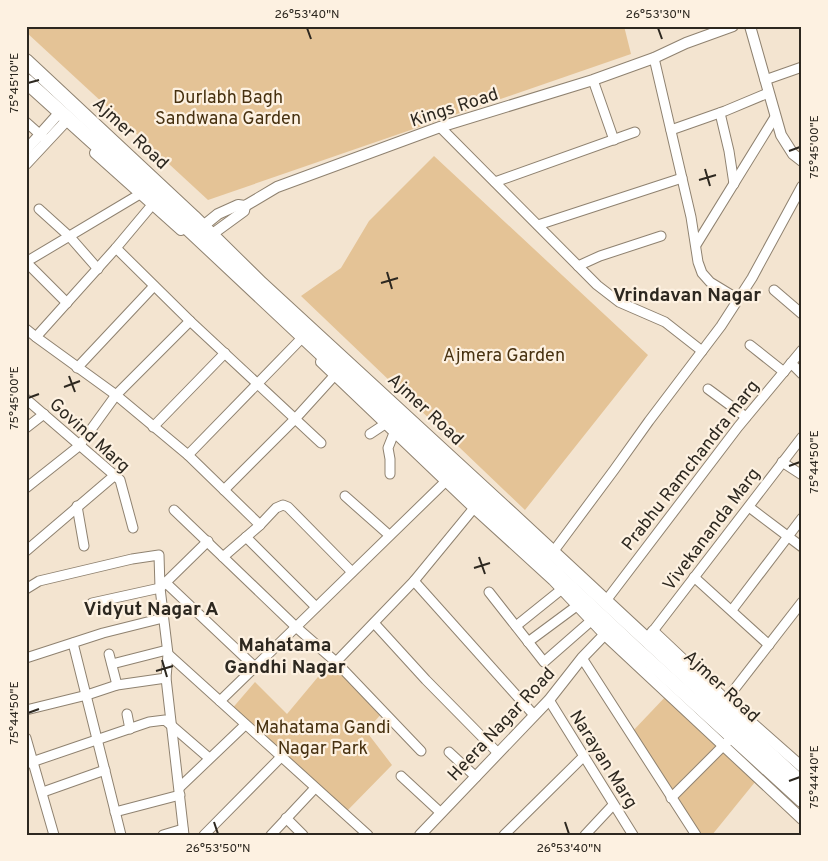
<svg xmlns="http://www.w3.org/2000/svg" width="828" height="861" font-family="Overpass,sans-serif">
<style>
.green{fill:#e4c396}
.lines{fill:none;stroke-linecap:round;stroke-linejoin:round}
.minor-casing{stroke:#8f8270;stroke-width:11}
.tertiary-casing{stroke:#8f8270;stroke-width:12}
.trunk-casing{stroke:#8f8270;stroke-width:16}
.minor{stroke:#fff;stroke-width:9}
.tertiary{stroke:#fff;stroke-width:10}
.trunk{stroke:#fff;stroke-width:14}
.ticks{fill:none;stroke:#2d2820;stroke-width:2}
.labels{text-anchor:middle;stroke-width:4.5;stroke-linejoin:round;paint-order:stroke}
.park-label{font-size:18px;fill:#473110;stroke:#fdf1e1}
.street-label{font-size:18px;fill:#2d2820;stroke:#fdf1e1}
.neighbourhood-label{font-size:19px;font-weight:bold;fill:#2d2820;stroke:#fdf1e1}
.neatline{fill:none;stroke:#2d2820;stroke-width:2}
.ticks-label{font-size:12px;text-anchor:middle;fill:#2d2820}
</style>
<rect width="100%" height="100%" fill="#f3e4d0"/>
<g class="green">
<polygon points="26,26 624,26 631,54 208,200 26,32"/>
<polygon points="434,156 648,355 525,510 301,296 341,268 369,221"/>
<polygon points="333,659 383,712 366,731 392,765 344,814 230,711 255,682 287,714"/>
<polygon points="668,694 755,782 712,835 696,835 630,734"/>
</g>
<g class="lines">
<g class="minor-casing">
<g id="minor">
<polyline points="654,58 691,217 698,262 702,273 710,282 738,299"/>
<polyline points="593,80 614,140"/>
<polyline points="765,80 802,67"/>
<polyline points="720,113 729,151 734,184"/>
<polyline points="26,122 45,139"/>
<polyline points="440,127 597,285 619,302 665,322 702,351"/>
<polyline points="671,130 725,111 768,93"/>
<polyline points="495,182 635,132"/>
<polyline points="39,209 70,237 98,269"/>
<polyline points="538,225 682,178"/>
<polyline points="696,245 775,117"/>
<polyline points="116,248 190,321 321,443"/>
<polyline points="578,266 600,256 661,236"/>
<polyline points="774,290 802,314"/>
<polyline points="67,303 26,262 140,194"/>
<polyline points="26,329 36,337 116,395 188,455 260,525"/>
<polyline points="36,337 116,248 152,205"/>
<polyline points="750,345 784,372"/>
<polyline points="791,363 802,374"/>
<polyline points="77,368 154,286"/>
<polyline points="708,389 746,417"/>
<polyline points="26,399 120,480 133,528"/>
<polyline points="153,427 225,353"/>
<polyline points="26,428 44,414"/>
<polyline points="370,434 385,424"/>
<polyline points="188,455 299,341"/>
<polyline points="782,462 802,475"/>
<polyline points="390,474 390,459 388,448 394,433"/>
<polyline points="26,488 79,446 116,395 190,321"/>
<polyline points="224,490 295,419 334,376"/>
<polyline points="345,496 389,535"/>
<polyline points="77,506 84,546"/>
<polyline points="749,507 802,547"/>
<polyline points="174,510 296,627 336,662 421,751"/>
<polyline points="246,537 316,607"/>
<polyline points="26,551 115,475"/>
<polyline points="553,552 614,470 649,421 721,326 752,278 802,186"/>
<polyline points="223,557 260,525 276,508 283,505 288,507 352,572"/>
<polyline points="694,577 769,645"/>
<polyline points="414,581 534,715"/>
<polyline points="165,582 255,667"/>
<polyline points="26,589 39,581 132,559 159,555 160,588 168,654 166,678 184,835"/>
<polyline points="489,592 544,662 592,620"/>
<polyline points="605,602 738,427 802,350"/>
<polyline points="92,603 160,588 208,541"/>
<polyline points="732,610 802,518"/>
<polyline points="374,623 426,680 498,753"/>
<polyline points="516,626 562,589"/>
<polyline points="653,631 802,437"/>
<polyline points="528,642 578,605"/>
<polyline points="73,643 121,835"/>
<polyline points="109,654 117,685"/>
<polyline points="168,654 368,835"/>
<polyline points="26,658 103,633 163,618"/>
<polyline points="582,658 696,835"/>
<polyline points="336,662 414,581 474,508"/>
<polyline points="112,664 167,650"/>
<polyline points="549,700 633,835"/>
<polyline points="726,700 802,602"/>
<polyline points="220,701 446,481"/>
<polyline points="26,710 87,695 117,685 166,678"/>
<polyline points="127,714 130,729"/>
<polyline points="26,738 54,835"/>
<polyline points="449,752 476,777"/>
<polyline points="26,764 149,722 165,720 209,758"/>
<polyline points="401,776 441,813"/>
<polyline points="180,787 245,725"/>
<polyline points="43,792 105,770"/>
<polyline points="671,798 728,741"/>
<polyline points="115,812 180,795"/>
<polyline points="286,818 303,835"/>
<polyline points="163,835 183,829"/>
<polyline points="204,835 281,757"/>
<polyline points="271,835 315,788"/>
<polyline points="504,835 583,757"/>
<polyline points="585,835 613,805"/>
</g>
</g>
<g class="tertiary-casing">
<g id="tertiary">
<polyline points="750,26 781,135 793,154 802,161"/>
<polyline points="26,150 60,112"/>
<polyline points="95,153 181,230"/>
<polyline points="26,164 68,119"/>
<polyline points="197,231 218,214 238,205 245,206 277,187 440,127 593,80 654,58 686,43 733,26"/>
<polyline points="207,238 244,211 245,206"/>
<polyline points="321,362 474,508 553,580 605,635 802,819"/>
<polyline points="646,640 653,631 726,700 802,767"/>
<polyline points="420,835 549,700 582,658 609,630"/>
</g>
</g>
<g class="trunk-casing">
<g id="trunk">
<polyline points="26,61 193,217 261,284 511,514 802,784"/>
<polyline points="26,81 161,203 636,649 802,800"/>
</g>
</g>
<use href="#minor" class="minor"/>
<use href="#tertiary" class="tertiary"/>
<use href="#trunk" class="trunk"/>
</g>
<path class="ticks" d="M 307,28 L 311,39M 658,28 L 662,39M 28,83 L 39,80M 789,151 L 800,147M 705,169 L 710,186M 699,180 L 716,175M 387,272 L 392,289M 381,283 L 398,278M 69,376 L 75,392M 64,387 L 80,381M 28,398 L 39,394M 789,466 L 800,462M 479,557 L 485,574M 474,568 L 490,563M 162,660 L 167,677M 156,671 L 173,666M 28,713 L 39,709M 789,781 L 800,777M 214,822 L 218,834M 565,822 L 569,834"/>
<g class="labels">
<g class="park-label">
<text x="228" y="103">Durlabh Bagh<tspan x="228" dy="21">Sandwana Garden</tspan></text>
<text x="504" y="361">Ajmera Garden</text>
<text x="323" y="733">Mahatama Gandi<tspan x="323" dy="21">Nagar Park</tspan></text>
</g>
<g class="street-label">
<text transform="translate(454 107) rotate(-18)" y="6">Kings Road</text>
<text transform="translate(131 133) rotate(43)" y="6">Ajmer Road</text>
<text transform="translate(426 409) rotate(43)" y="6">Ajmer Road</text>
<text transform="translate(90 435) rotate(42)" y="6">Govind Marg</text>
<text transform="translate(690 465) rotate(-52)" y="6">Prabhu Ramchandra marg</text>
<text transform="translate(711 529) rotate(-53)" y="6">Vivekananda Marg</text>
<text transform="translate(722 686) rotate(43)" y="6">Ajmer Road</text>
<text transform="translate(501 724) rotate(-47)" y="6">Heera Nagar Road</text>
<text transform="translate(604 759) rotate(58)" y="6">Narayan Marg</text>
</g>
<g class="neighbourhood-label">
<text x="687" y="301">Vrindavan Nagar</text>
<text x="151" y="615">Vidyut Nagar A</text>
<text x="285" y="651">Mahatama<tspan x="285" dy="22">Gandhi Nagar</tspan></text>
</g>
</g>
<rect width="828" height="861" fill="none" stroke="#fdf1e1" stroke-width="55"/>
<rect x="28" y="28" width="772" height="806" class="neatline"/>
<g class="ticks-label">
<text x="307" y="18">26°53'40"N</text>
<text x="658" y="18">26°53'30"N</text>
<text transform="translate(14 83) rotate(-90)" y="4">75°45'10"E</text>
<text transform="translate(814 147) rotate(-90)" y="4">75°45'00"E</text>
<text transform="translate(14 398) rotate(-90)" y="4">75°45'00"E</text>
<text transform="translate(814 462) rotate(-90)" y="4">75°44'50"E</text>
<text transform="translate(14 713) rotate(-90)" y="4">75°44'50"E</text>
<text transform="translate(814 777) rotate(-90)" y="4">75°44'40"E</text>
<text x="218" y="852">26°53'50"N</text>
<text x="569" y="852">26°53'40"N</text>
</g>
</svg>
